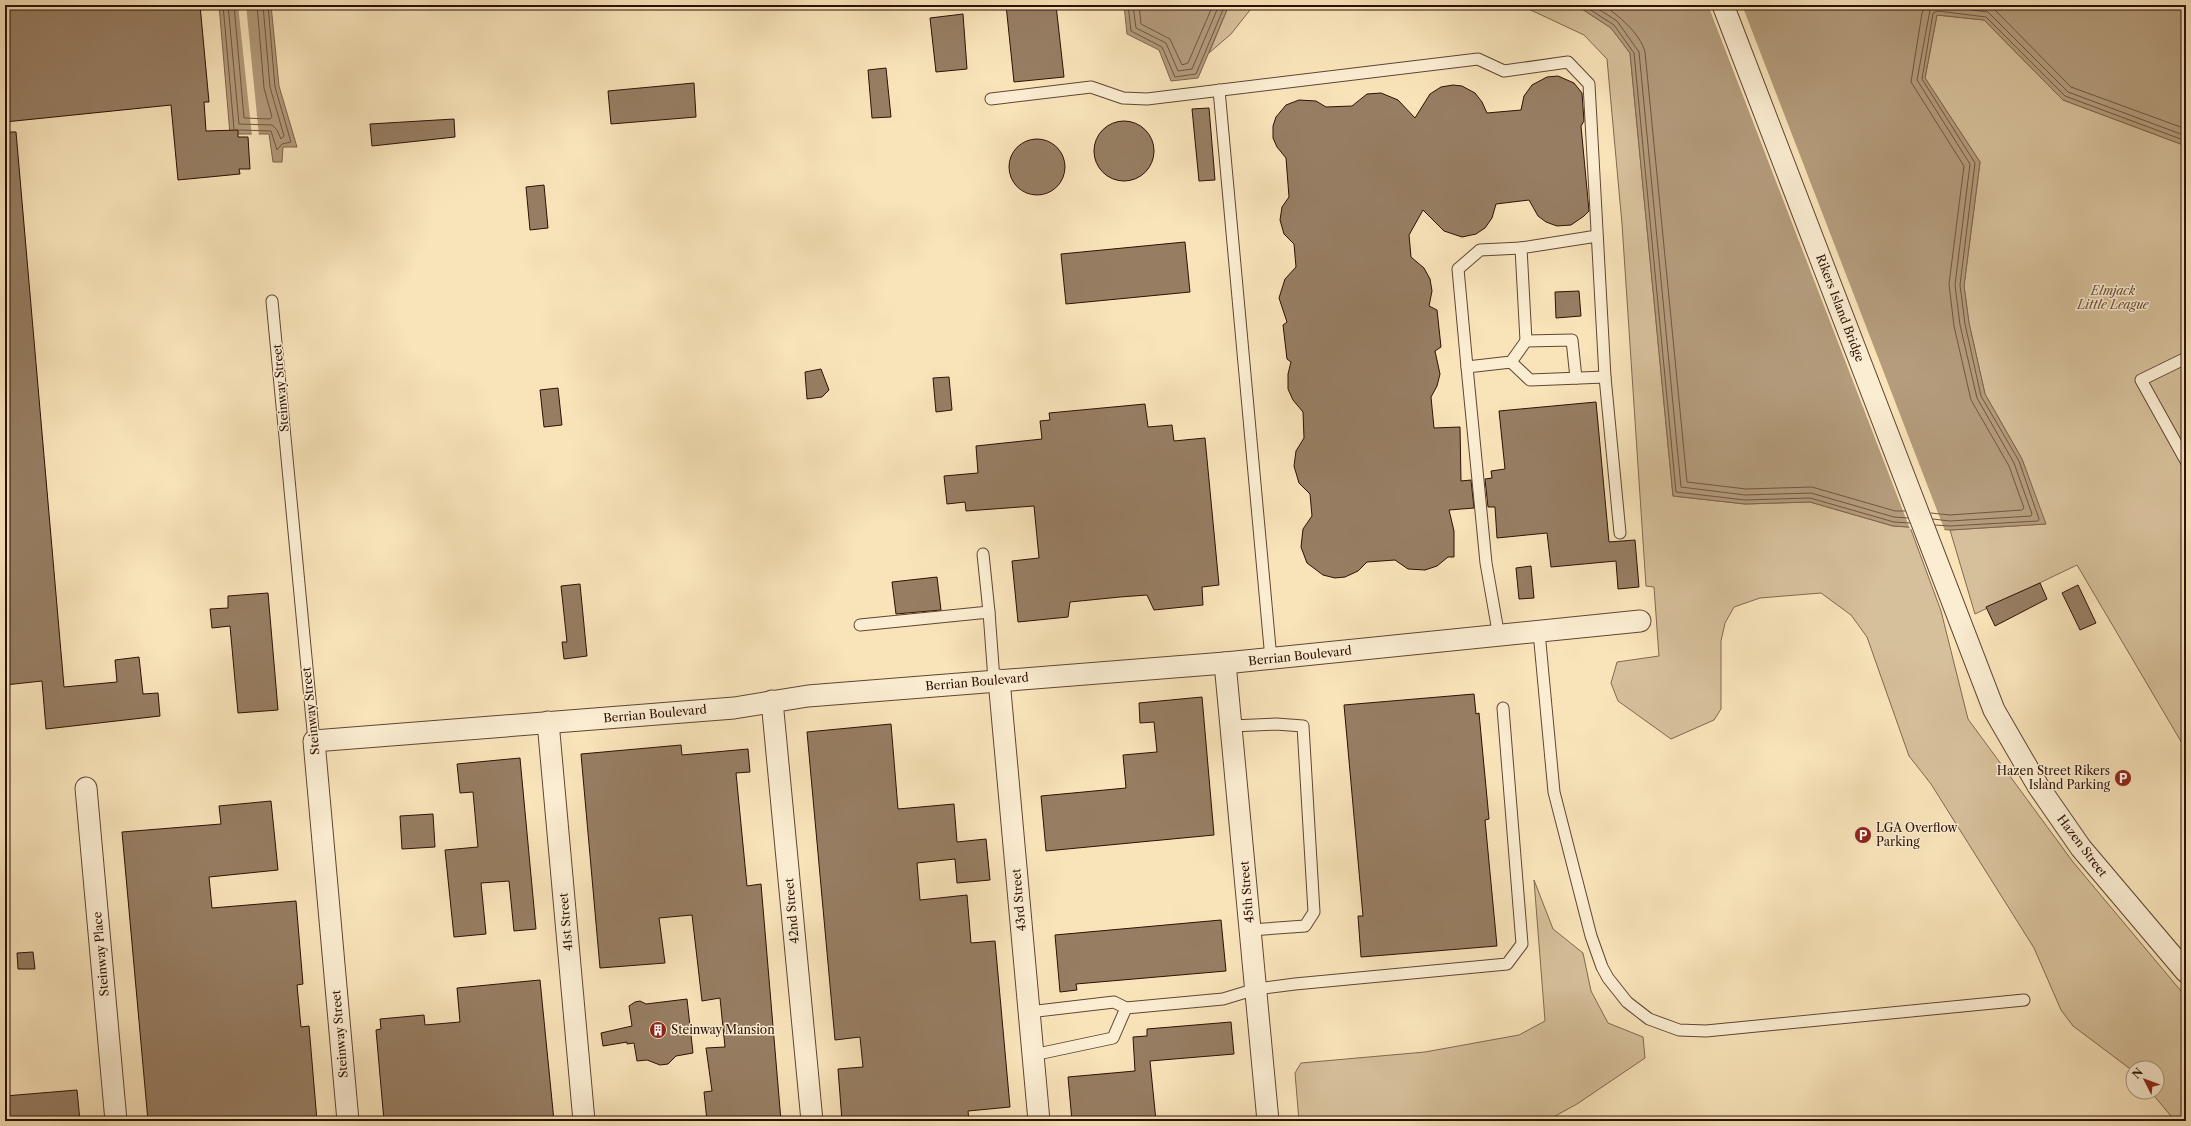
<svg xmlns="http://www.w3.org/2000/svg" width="2191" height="1126" font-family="'Libre Caslon Text',serif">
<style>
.green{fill:#d6c09b;stroke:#826850}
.water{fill:#b49c7c;stroke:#7e644c}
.pier{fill:#f9e4ba}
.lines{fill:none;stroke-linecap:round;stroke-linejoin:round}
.shore{stroke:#705640;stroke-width:1}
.building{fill:#977e63;stroke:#2d1004}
.service-casing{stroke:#604532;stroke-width:13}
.minor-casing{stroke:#604532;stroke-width:23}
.service{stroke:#fbedd2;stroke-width:11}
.minor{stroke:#fbedd2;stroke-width:21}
.labels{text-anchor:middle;stroke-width:3;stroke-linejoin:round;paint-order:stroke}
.park-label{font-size:12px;font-style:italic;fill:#684e39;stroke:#fbedd2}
.street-label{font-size:12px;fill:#2d1004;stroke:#fbedd2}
.poi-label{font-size:12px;fill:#2d1004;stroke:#fbedd2;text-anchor:start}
</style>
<rect width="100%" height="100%" fill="#f9e4ba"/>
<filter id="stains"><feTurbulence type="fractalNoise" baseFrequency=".005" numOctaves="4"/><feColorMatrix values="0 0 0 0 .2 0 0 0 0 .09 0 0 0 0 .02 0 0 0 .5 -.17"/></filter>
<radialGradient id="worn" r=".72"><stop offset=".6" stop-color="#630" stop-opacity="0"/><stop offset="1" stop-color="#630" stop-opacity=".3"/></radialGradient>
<g class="green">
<polygon points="1229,5 1254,5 1231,34 1209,53"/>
<polygon points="1520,5 1576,5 1611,28 1630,53 1673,496 1745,504 1810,502 1893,526 1910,527 1941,611 1968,719 2073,862 2186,997 2186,1121 2175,1121 2151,1092 2157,1092 2157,1068 2133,1068 2133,1071 2073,1026 2061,1010 2034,948 1931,784 1909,756 1867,637 1851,615 1821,593 1760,598 1734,607 1725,623 1721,641 1721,709 1714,720 1671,739 1618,701 1611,683 1617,662 1659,656 1654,587 1646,586 1622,224 1607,59 1584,35"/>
<polygon points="1937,15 1984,20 2063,100 2186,146 2186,750 2077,565 1975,614 1950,530 2045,524 2022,459 1985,394 1969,323 1964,286 1980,162 1925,78"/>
<polygon points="1534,880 1553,929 1583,953 1591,991 1608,1023 1643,1037 1645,1058 1577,1104 1546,1121 1299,1121 1295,1073 1301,1063 1425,1052 1519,1035 1545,1021"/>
</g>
<g class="water">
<polygon points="219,5 271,5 279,86 297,147 283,147 282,162 273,162 269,134 230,134"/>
<polygon points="1124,5 1229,5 1198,78 1171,81 1159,50 1127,34"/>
<polygon points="1576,5 2186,5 2186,146 2063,100 1984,20 1937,15 1925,78 1980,162 1964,286 1969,323 1985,394 2022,459 2046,524 1950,530 1893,526 1810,502 1745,504 1673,496 1630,53 1611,28"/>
</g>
<g class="pier">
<polygon points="238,5 246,5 259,136 252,136"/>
<polygon points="1708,5 1742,5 1945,531 1910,529"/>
</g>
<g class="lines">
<g class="shore">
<polyline points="223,5 234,129"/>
<polyline points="228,5 239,124 272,125 277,130 281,139 284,136 270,87 263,5"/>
<polyline points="234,5 244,118 270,119 272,117 264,88 257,5"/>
<polyline points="1128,5 1131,31 1162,47 1175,77 1196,74 1225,5"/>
<polyline points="1133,5 1136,28 1166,43 1178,71 1192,69 1219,5"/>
<polyline points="1139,5 1141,24 1170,39 1182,65 1188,63 1213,5"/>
<polyline points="1583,5 1614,25 1634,53 1676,492 1745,500 1810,498 1894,522 1910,523"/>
<polyline points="1592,5 1617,21 1639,52 1681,487 1745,495 1811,493 1894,517 1908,518"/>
<path d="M 1603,5 C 1618,15 1640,33 1645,52 L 1687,482 L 1746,489 L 1812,487 L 1895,511 L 1905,511"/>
<polyline points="1926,5 1922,13 1911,82 1964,166 1949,284 1954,326 1971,400 2009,466 2024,508 2022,510 1950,515 1931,513"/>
<polyline points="1984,5 1994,9 2071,87 2186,129"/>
<polyline points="239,130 271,131 277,150 282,144 291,142 275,87 268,5"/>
<polyline points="1933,519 1950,521 2031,516 2032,514 2014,463 1977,398 1960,325 1955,285 1970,164 1917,80 1930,10 1938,6 1988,12 2068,92 2186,136"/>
<polyline points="1935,525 1950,526 2038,521 2039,519 2019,461 1981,396 1965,324 1960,285 1975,163 1922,79 1933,13 1938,11 1986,17 2065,96 2186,141"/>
</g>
</g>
<g class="building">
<polygon points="5,5 200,5 209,102 204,102 206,131 238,130 238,137 248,137 250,169 239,169 240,174 178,180 171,105 5,122"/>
<polygon points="1006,5 1056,5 1064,77 1014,82"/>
<polygon points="963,14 967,69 936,72 930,18"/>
<polygon points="886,68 891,117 872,118 868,70"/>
<polygon points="1558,76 1574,83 1582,93 1584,121 1581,126 1589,211 1584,216 1571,225 1557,226 1546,222 1538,216 1529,200 1496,204 1492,218 1485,228 1476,234 1462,237 1444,231 1423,210 1409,235 1411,257 1424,268 1430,279 1432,291 1429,306 1437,310 1441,347 1435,351 1440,374 1437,386 1431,397 1434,428 1460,427 1461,481 1471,480 1474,508 1449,510 1454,531 1454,557 1448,557 1437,566 1425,570 1408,569 1395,560 1367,562 1358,571 1345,577 1335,578 1323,575 1307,563 1301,547 1303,529 1312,516 1310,494 1299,483 1294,466 1296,451 1304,438 1303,412 1293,400 1288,389 1288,374 1291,362 1287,359 1283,325 1287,322 1279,298 1285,279 1296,267 1294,244 1284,234 1280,220 1282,207 1289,197 1286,158 1277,147 1273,138 1273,126 1276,117 1286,105 1299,100 1316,101 1326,107 1352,106 1367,94 1381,93 1398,100 1415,118 1430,94 1441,87 1453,85 1462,86 1475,93 1482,102 1487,113 1521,110 1524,96 1532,85 1547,77"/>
<polygon points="694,83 696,117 611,124 608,91"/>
<polygon points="1209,108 1215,180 1199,181 1192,109"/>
<polygon points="454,119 455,137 372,146 370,124"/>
<circle cx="1124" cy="151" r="30"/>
<polygon points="5,132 16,132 64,687 117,682 115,660 139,657 143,694 158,693 160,716 46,729 42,681 5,685"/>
<circle cx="1037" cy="167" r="28"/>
<polygon points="544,185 548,228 530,230 526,187"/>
<polygon points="1185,242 1190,292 1066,304 1061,254"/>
<polygon points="1579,291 1581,316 1556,318 1555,292"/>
<polygon points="821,369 829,390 822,397 807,399 805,372"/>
<polygon points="949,377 952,410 936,412 933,378"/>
<polygon points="558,388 562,425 544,427 540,390"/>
<polygon points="1596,402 1609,542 1635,540 1639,587 1618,589 1616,561 1551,567 1547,533 1497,538 1495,507 1488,507 1485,479 1492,478 1491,471 1505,469 1499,411"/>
<polygon points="1145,404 1148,427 1172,425 1174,441 1205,438 1219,585 1202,587 1203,605 1154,610 1147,595 1120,597 1070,602 1068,617 1018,622 1012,561 1039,558 1034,506 966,511 965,502 947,504 944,476 978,473 976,446 1042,439 1040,421 1050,420 1049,413"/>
<polygon points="1531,566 1534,598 1519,599 1516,568"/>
<polygon points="937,577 941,610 896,614 892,582"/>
<polygon points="2040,583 2047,599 1995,626 1986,607"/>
<polygon points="580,584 587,656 564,659 562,642 567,642 561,586"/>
<polygon points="2078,585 2096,623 2080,630 2062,593"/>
<polygon points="268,593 278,710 238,713 230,626 212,628 210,609 228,608 228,596"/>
<polygon points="1474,694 1476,714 1479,713 1489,819 1485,820 1497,946 1361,957 1358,916 1363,916 1344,705"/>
<polygon points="1202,697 1214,835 1046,851 1041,796 1126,788 1123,755 1157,752 1154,722 1140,723 1139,703"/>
<polygon points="891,724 898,809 954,804 957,842 986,839 990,880 957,883 955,859 917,863 920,900 967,895 971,943 995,941 1010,1107 968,1111 969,1121 842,1121 838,1069 863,1067 860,1037 835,1040 807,732"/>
<polygon points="681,745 682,755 748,749 750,772 736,773 747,886 761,884 781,1121 707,1121 704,1092 712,1091 706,1048 725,1047 720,998 702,1001 692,915 659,918 665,963 600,968 581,754"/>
<polygon points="520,758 536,929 514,931 509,881 481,883 486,934 454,937 445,850 478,847 473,792 460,793 457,764"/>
<polygon points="271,801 278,870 209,877 212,908 296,901 303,984 297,985 301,1027 309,1026 317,1121 148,1121 122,832 221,824 219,806"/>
<polygon points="433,814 435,847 402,849 400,816"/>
<polygon points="1221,920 1226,971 1076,984 1077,990 1060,992 1055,935"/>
<polygon points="33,952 35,969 18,969 17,953"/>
<polygon points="540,980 554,1121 384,1121 376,1030 381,1029 380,1019 424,1015 425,1025 460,1022 457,988"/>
<polygon points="687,999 693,1053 676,1056 668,1064 660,1065 647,1060 637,1061 634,1043 627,1044 627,1042 603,1046 601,1033 632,1026 629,1006 635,1002 640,1001 646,1004"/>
<polygon points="1231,1022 1234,1054 1150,1061 1156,1121 1072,1121 1068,1077 1135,1071 1133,1037 1147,1036 1147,1029"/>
<polygon points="77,1090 80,1121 5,1121 5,1096"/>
</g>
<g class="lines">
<g class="service-casing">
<g id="service">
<polyline points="1219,90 1271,659"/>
<polyline points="991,99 1091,87 1123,98 1147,99 1478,59 1504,71 1568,62 1589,84 1605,377 1620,533"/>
<polyline points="272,301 314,741"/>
<polyline points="1526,341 1521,248 1597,236"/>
<polyline points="2186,358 2141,380 2186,461"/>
<polyline points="1511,362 1530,380 1605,377"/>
<polyline points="1467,367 1458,269 1480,250 1521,248"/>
<polyline points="983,554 989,612"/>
<polyline points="860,625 989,612 994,680"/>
<polyline points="1539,632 1554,792 1591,936 1602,967 1608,978 1627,1002 1649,1019 1679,1030 1706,1031 2024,1000"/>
<polyline points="1499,637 1486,563 1467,367 1511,362 1526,341 1572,340 1576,378"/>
<polyline points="1231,726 1276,724 1303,726 1314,912 1305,926 1250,930"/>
<polyline points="1029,1012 1114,1002 1126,1008 1223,999 1256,989 1295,984 1507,964 1522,944 1503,708"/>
<polyline points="1033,1055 1113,1038 1126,1008"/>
</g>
</g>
<g class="minor-casing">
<g id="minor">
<polyline points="1723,5 1994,710 2038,786 2081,848 2186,972"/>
<polyline points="1225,663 1268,1121"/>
<polyline points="999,680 1039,1121"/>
<polyline points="772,701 812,1121"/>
<polyline points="548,722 584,1121"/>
<polyline points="86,788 116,1121"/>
<polyline points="348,1121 314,741 734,708 808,696 1225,663 1640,621"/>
</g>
</g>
<use href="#service" class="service"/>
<use href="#minor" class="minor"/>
</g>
<defs>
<g id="parking-disc" transform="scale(0.9)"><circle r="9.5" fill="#8f2418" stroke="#fbedd2"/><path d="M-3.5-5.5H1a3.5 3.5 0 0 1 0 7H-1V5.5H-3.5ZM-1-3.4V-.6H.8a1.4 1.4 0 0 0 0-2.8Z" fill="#fff"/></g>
<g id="building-disc" transform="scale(0.9)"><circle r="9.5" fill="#8f2418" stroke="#fbedd2"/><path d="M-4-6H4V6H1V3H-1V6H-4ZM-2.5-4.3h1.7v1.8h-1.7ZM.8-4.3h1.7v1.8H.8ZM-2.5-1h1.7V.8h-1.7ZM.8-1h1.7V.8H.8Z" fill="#fff"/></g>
</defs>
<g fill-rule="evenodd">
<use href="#parking-disc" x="2123" y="778"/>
<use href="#parking-disc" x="1863" y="835"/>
<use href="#building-disc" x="658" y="1030"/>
</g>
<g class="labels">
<g class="park-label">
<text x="2113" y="295">Elmjack<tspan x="2113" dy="14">Little League</tspan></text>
</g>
<g class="street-label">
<text transform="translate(1840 308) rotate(69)" y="4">Rikers Island Bridge</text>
<text transform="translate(281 388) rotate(-95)" y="4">Steinway Street</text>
<text transform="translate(1300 656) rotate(-6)" y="4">Berrian Boulevard</text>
<text transform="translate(977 682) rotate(-5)" y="4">Berrian Boulevard</text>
<text transform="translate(311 711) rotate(-96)" y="4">Steinway Street</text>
<text transform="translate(655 714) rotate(-5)" y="4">Berrian Boulevard</text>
<text transform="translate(2082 846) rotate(53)" y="4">Hazen Street</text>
<text transform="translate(1247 892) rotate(-95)" y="4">45th Street</text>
<text transform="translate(1019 900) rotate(-95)" y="4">43rd Street</text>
<text transform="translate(792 911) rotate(-95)" y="4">42nd Street</text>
<text transform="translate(566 922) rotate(-95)" y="4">41st Street</text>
<text transform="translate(101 954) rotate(-95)" y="4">Steinway Place</text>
<text transform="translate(340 1034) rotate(-95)" y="4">Steinway Street</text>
</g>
<g class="poi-label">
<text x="2110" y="775" text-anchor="end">Hazen Street Rikers<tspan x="2110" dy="14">Island Parking</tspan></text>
<text x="1876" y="832">LGA Overflow<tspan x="1876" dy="14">Parking</tspan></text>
<text x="671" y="1034">Steinway Mansion</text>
</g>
</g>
<rect width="2191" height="1126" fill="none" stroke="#f9e4ba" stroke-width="20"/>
<rect x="6" y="6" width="2179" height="1114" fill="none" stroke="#2d1004" stroke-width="2"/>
<rect x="10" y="10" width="2171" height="1106" fill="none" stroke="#2d1004"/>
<g transform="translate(2145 1080) rotate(312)"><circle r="19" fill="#fbedd2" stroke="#a99580"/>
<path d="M0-3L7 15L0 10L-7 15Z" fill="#8f2418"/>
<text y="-6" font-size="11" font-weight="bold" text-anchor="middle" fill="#2d1004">N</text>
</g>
<rect width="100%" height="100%" filter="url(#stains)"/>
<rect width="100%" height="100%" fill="url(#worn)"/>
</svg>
